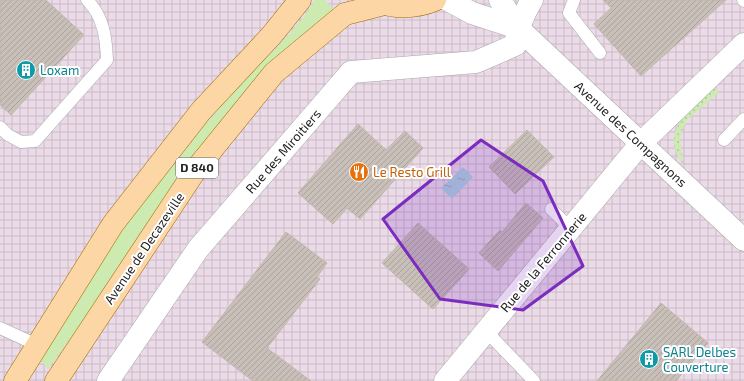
<svg xmlns="http://www.w3.org/2000/svg" width="744" height="381" font-family="'Exo 2',sans-serif">
<style>
.industrial{fill:url(#industrial-grid)}
.grass{fill:#cdebb0}
.garden{fill:url(#garden-dots)}
.water{fill:url(#water-ripples)}
.building{fill:url(#building-hatch);stroke:#c4b6ab}
.lines{fill:none;stroke-linecap:round;stroke-linejoin:round}
.service-casing{stroke:#a9a9a9;stroke-width:13}
.minor-casing{stroke:#a9a9a9;stroke-width:23}
.primary-casing{stroke:#a06b00;stroke-width:23}
.service{stroke:#fff;stroke-width:12}
.minor{stroke:#fff;stroke-width:22}
.primary{stroke:#fcd6a4;stroke-width:22}
.marked{fill:#7b2cbf;fill-opacity:0.2;stroke:#7b2cbf;stroke-width:3;stroke-linejoin:round}
.labels{text-anchor:middle;stroke-width:4;stroke-linejoin:round;paint-order:stroke}
.shield{fill:#fff;stroke:#646464;stroke-width:1}
.shield-label{font-size:12px;font-weight:bold;fill:#222}
.culture-label{font-size:13px;fill:#0d838f;stroke:#fff;text-anchor:start}
.street-label{font-size:13px;fill:#222;stroke:#fff}
.food-label{font-size:13px;fill:#c56008;stroke:#fff;text-anchor:start}
</style>
<defs>
<pattern id="industrial-grid" width="8" height="8" patternUnits="userSpaceOnUse"><rect width="8" height="8" fill="#ebdbe8"/><path d="M0 4h8M4 0v8" fill="none" stroke="#c9bcc7"/></pattern>
<pattern id="garden-dots" width="8" height="8" patternUnits="userSpaceOnUse"><rect width="8" height="8" fill="#cdebb0"/><path d="M2 2h.1M6 6h.1" fill="none" stroke="#b0c997" stroke-width="1.8" stroke-linecap="round"/></pattern>
<pattern id="water-ripples" width="26" height="14" patternUnits="userSpaceOnUse"><rect width="26" height="14" fill="#aad3df"/><path d="M2 4q2-2 4 0t4 0M15 11q2-2 4 0t4 0" fill="none" stroke="#92b5bf"/></pattern>
<pattern id="building-hatch" width="6" height="6" patternUnits="userSpaceOnUse"><rect width="6" height="6" fill="#c7bfb8"/><path d="M-1 1l2-2M0 6l6-6M5 7l2-2" fill="none" stroke="#aba49e"/></pattern>
</defs>
<rect width="100%" height="100%" fill="#f2efe9"/>
<rect class="industrial" x="0" y="0" width="744" height="381"/>
<path class="grass" d="M 315,0 L 325,0 L 335,11 L 136,249 L 48,369 L 40,360 C 55,336 69,311 84,287 C 122,225 168,168 215,113 C 226,100 237,87 249,75 C 272,51 298,29 315,0 Z"/>
<path class="garden" d="M 715,88 L 719,92 L 686,121 L 680,137 L 683,165 C 680,159 675,151 674,145 C 672,119 697,103 715,88 Z"/>
<polygon class="water" points="463,167 473,177 452,199 441,188"/>
<g class="building">
<polygon points="0,0 46,0 84,35 11,115 0,105"/>
<polygon points="603,0 726,0 641,76 594,24 611,8"/>
<polygon points="358,124 386,150 405,131 423,148 360,219 347,208 333,224 298,193"/>
<polygon points="527,130 554,157 515,194 489,167"/>
<polygon points="526,203 543,218 498,271 479,253 500,230 502,232"/>
<polygon points="418,223 469,269 433,309 382,263"/>
<polygon points="286,232 327,263 317,277 320,279 267,348 311,381 253,381 202,342"/>
<polygon points="661,303 708,343 676,381 597,381"/>
</g>
<g class="lines">
<g class="service-casing">
<g id="service">
<polyline points="574,0 569,13 600,53"/>
<polyline points="743,0 744,1"/>
<path d="M 0,127 L 8,135 L 21,142 L 35,141 L 107,60 C 106,38 104,17 87,0"/>
<polyline points="724,140 744,119"/>
<polyline points="551,209 571,229"/>
<polyline points="0,328 37,345"/>
<polyline points="486,331 534,381"/>
</g>
</g>
<g class="minor-casing">
<g id="minor">
<polyline points="448,0 472,13 518,28"/>
<polyline points="500,0 518,28 744,240"/>
<path d="M 108,381 L 198,249 L 351,72 L 476,62 L 515,45 C 518,28 523,14 532,0"/>
<polyline points="445,381 641,143 744,44"/>
</g>
</g>
<g class="primary-casing">
<g id="primary">
<path d="M 372,0 C 393,8 414,9 435,0"/>
<polyline points="15,381 113,224 201,111 271,36 300,0"/>
<polyline points="56,381 197,168 274,73 345,14 384,4"/>
</g>
</g>
<use href="#service" class="service"/>
<use href="#minor" class="minor"/>
<use href="#primary" class="primary"/>
</g>
<path class="marked" d="M 481,140 L 543,181 L 583,266 L 523,310 L 440,299 L 383,219 Z"/>
<defs>
<g id="building-disc" transform="scale(1)"><circle r="9.5" fill="#0f9aa8" stroke="#fff"/><path d="M-4-6H4V6H1V3H-1V6H-4ZM-2.5-4.3h1.7v1.8h-1.7ZM.8-4.3h1.7v1.8H.8ZM-2.5-1h1.7V.8h-1.7ZM.8-1h1.7V.8H.8Z" fill="#fff"/></g>
<g id="restaurant-disc" transform="scale(1)"><circle r="9.5" fill="#e8710a" stroke="#fff"/><path d="M-5-6h1v4h1v-4h1v4h1v-4h1v5L-1.5 .5V6h-2V.5L-5-1ZM5-6V6H3V1.5H1.5Q1.5-4 5-6Z" fill="#fff"/></g>
</defs>
<g fill-rule="evenodd">
<use href="#building-disc" x="26" y="70"/>
<use href="#restaurant-disc" x="359" y="172"/>
<use href="#building-disc" x="649" y="359"/>
</g>
<g class="labels">
<rect class="shield" x="176" y="158" width="42" height="20" rx="3"/>
<g class="shield-label">
<text x="197" y="172">D 840</text>
</g>
<g class="culture-label">
<text x="40" y="75">Loxam</text>
<text x="663" y="357">SARL Delbes<tspan x="663" dy="15">Couverture</tspan></text>
</g>
<g class="street-label">
<text transform="translate(631 134) rotate(43)" y="5">Avenue des Compagnons</text>
<text transform="translate(283 151) rotate(-49)" y="5">Rue des Miroitiers</text>
<text transform="translate(144 248) rotate(-56)" y="5">Avenue de Decazeville</text>
<text transform="translate(543 262) rotate(-50)" y="5">Rue de la Ferronnerie</text>
</g>
<g class="food-label">
<text x="373" y="177">Le Resto Grill</text>
</g>
</g>
</svg>
